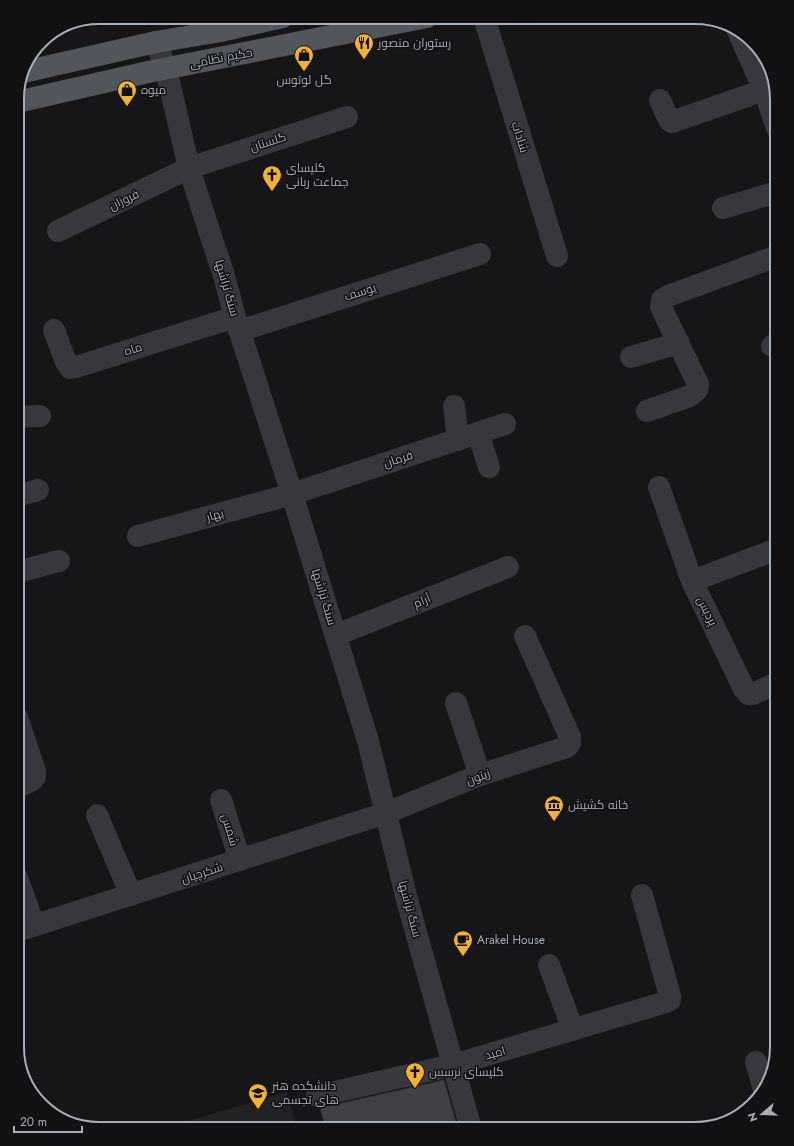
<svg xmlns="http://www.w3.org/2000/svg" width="794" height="1146" font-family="Jost,Cairo,sans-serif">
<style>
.built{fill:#222225}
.building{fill:#404145;stroke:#303034}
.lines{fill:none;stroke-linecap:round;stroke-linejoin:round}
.minor{stroke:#37383d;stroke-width:22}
.major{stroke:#53555c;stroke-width:22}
.labels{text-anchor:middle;stroke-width:3;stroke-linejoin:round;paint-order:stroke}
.poi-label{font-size:12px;fill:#a8adb8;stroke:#111113;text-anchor:start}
.street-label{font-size:12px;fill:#a8adb8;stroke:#111113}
.rim{fill:none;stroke:#a8adb8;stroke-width:2}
</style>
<rect width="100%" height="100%" fill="#161618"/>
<polygon class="built" points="287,1092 297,1129 160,1129"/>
<polygon class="building" points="444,1080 458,1129 326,1129 320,1108"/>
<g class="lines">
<g class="minor">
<polyline points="214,17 221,31"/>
<polyline points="484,17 557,256"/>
<polyline points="737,29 764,90 777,128"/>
<polyline points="156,42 166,69 189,168 214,246 223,272 235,317 292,494 368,741 407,900 471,1129"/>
<polyline points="660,100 669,120 672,122 764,90"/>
<polyline points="723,208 777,192"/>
<polyline points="58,231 189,168 347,117"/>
<polyline points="54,330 66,362 70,368 76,367 235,317"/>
<polyline points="239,331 480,254"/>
<polyline points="772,346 777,344"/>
<polyline points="631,357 679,343"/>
<polyline points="454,406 458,440"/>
<polyline points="647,411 690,396 697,390 698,384 661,307 662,300 668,296 777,256"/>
<polyline points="17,417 40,416"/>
<polyline points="478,433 489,467"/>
<polyline points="659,487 692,581 744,689 748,694 753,694 777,683"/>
<polyline points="17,496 38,490"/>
<polyline points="138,536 292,494 505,424"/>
<polyline points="17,572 59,561"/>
<polyline points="692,581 777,549"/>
<polyline points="336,635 508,567"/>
<polyline points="456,703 480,775"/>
<polyline points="17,788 31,781 35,777 35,771 17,717"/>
<polyline points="221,800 240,860"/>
<polyline points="97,815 131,895"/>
<polyline points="17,878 34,925"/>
<polyline points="17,931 386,813 480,775 567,747 570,743 570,737 525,636"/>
<polyline points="549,965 573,1030"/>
<polyline points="756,1062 764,1090"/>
<polyline points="317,1096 453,1065 666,1002 670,1000 670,996 642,895"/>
</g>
<g class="major">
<polyline points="23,72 156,42 221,31 283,17"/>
<polyline points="17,102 148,72 427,17"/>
</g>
</g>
<defs>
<g id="restaurant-pin" transform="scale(1)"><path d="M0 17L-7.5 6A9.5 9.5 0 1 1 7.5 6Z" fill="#f2b134" stroke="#111113"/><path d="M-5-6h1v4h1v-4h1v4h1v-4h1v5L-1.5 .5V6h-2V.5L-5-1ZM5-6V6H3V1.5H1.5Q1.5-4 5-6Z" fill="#111"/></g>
<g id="shop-pin" transform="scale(1)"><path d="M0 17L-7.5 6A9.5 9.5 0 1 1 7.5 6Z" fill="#f2b134" stroke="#111113"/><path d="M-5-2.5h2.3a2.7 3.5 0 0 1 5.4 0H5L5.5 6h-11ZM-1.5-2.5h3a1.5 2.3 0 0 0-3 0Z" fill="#111"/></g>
<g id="church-pin" transform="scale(1)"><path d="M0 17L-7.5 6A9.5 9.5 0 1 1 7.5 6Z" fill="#f2b134" stroke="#111113"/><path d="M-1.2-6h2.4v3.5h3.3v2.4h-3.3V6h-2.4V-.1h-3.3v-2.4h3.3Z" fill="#111"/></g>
<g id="museum-pin" transform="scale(1)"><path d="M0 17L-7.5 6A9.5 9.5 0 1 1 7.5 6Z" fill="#f2b134" stroke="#111113"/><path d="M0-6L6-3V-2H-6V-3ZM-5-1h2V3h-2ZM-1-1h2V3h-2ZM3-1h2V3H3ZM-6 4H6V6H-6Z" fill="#111"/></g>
<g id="cafe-pin" transform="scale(1)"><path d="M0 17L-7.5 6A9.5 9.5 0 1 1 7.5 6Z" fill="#f2b134" stroke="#111113"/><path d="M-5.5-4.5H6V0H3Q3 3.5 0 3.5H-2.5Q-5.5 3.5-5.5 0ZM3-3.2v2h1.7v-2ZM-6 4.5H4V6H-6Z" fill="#111"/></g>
<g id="university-pin" transform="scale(1)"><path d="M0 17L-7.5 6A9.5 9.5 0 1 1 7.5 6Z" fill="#f2b134" stroke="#111113"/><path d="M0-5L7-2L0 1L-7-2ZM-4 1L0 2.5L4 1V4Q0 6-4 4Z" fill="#111"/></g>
</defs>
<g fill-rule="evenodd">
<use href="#restaurant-pin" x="364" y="43"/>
<use href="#shop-pin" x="304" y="55"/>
<use href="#shop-pin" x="127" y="90"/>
<use href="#church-pin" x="272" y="175"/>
<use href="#museum-pin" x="554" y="805"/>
<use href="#cafe-pin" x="463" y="940"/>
<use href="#church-pin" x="415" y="1072"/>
<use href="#university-pin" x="258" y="1093"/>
</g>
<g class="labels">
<g class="poi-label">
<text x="378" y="47">رستوران منصور</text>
<text x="304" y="84" text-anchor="middle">گل لوتوس</text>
<text x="141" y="94">میوه</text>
<text x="286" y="172">کلیسای<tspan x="286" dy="14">جماعت ربانی</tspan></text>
<text x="568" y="809">خانه کشیش</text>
<text x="477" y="944">Arakel House</text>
<text x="429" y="1076">کلیسای نرسس</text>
<text x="272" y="1090">دانشکده هنر<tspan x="272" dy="14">های تجسمی</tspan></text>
</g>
<g class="street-label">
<text transform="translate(221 58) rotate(-11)" y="4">حکیم نظامی</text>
<text transform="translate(520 137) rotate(73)" y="4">شاداب</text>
<text transform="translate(268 142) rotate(-18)" y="4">گلستان</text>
<text transform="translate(124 200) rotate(-26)" y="4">فروزان</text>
<text transform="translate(227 288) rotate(74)" y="4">سنگ تراشها</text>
<text transform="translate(360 292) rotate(-18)" y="4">یوسف</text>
<text transform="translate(133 349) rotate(-17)" y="4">ماه</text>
<text transform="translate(398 459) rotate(-18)" y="4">فرمان</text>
<text transform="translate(215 515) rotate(-15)" y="4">بهار</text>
<text transform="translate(324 597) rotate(73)" y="4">سنگ تراشها</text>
<text transform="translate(422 601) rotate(-22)" y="4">آرام</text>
<text transform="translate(707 611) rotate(64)" y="4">پردیس</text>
<text transform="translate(478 777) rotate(-20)" y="4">زیتون</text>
<text transform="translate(230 830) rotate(73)" y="4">شمس</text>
<text transform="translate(202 873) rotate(-18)" y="4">شکرچیان</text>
<text transform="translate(410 909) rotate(75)" y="4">سنگ تراشها</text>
<text transform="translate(495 1053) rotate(-16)" y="4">امید</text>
</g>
</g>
<path d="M0 0H794V1146H0ZM99 24H695A75 75 0 0 1 770 99V1047A75 75 0 0 1 695 1122H99A75 75 0 0 1 24 1047V99A75 75 0 0 1 99 24Z" fill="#111113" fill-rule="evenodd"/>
<path class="rim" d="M99 24H695A75 75 0 0 1 770 99V1047A75 75 0 0 1 695 1122H99A75 75 0 0 1 24 1047V99A75 75 0 0 1 99 24Z"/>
<g transform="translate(762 1114) rotate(251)" stroke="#111113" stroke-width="3" paint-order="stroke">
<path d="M0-3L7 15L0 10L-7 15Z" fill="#a8adb8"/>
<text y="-6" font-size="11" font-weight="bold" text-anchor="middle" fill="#a8adb8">N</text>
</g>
<path d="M14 1126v6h68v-6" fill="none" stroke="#a8adb8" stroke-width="2"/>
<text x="20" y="1126" font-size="12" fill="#a8adb8" stroke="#111113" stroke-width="3" paint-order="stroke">20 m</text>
</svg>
